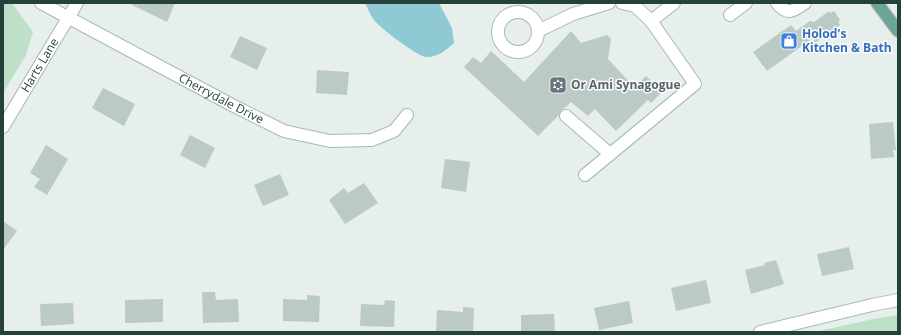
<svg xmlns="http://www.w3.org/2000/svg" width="901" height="335" font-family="'Open Sans',sans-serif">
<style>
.green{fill:#bfe0c8}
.water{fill:#8ec9d4}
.building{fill:#bbcac4}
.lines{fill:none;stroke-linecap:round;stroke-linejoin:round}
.minor-casing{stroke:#a8b8b2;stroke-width:14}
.major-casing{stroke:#c2cac8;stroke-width:14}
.minor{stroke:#fff;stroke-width:12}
.major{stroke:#6aa596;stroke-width:12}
.labels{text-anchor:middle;stroke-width:3;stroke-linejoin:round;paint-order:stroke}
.shop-label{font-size:12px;font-weight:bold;fill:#366cbe;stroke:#f7fbf9;text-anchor:start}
.street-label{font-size:12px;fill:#24423a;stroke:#f7fbf9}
.worship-label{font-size:12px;font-weight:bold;fill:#5b616d;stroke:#f7fbf9;text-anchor:start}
</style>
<rect width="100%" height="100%" fill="#e6efeb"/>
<g class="green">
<polygon points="3,3 12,3 33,32 26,55 3,93"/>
<polygon points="898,315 898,332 815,332 873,319"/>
</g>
<path class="water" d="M 365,3 L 439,3 L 452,28 L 454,43 C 446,50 438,57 427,57 C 419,58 379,27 374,20 C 370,15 368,8 365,3 Z"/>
<g class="building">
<polygon points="128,3 175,3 167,22"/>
<polygon points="829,11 830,13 834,11 840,20 838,22 840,25 815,43 813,38 767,71 753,52 791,25 796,31 810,21 814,22"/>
<polygon points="571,31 581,43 607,35 611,39 608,59 635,88 646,76 663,91 651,103 648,100 616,131 595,109 588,116 571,102 561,111 559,115 538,136 464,67 473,57 481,63 491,51 524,82"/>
<polygon points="240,36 267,48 257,70 230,57"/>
<polygon points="317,70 349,72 347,95 316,93"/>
<polygon points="103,88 135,104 124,126 92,108"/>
<polygon points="893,122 896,150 893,150 894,157 871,159 869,124"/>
<polygon points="190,135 215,148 205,168 180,155"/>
<polygon points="46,145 68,159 47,195 34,187 40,179 30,173"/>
<polygon points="445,159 470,162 466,192 441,188"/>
<polygon points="280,174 289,195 263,206 254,185"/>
<polygon points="364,183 378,203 345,224 329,200 344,188 348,193"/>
<polygon points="3,221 17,231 3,250"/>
<polygon points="849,247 854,269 822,276 817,254"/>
<polygon points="776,260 784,284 751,294 745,270 765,265 764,263"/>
<polygon points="706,280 711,303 676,311 671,288"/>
<polygon points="202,292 215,292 216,300 238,299 239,322 203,323"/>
<polygon points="307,295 320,296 319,322 283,321 283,299 307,300"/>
<polygon points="163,299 163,322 125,323 125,300"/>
<polygon points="385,300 395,301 394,327 360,326 361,304 384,305"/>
<polygon points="629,301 633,323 599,330 594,308"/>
<polygon points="73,303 74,324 41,326 40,304"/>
<polygon points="463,307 474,308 473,332 436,331 437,310 463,312"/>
<polygon points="554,314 555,332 521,332 521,315"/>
</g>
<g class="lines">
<g class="minor-casing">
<g id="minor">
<path id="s1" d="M 41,3 L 232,105 L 284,131 L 330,141 L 372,140 L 394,131 L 407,115"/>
<polyline points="622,3 635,6 651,21 674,3"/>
<path d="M 777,3 C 787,16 794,11 805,3"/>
<circle cx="518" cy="32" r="20"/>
<polyline points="730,15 746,3"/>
<polyline points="538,31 573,14 609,3"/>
<polyline points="566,116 610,154"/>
<path id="s2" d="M 3,127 L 77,3"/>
<polyline points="585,175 695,84 651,21"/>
<polyline points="760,332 872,305 898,300"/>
</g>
</g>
<g class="major-casing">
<polyline id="major" points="877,3 898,31"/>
</g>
<use href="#minor" class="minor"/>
<use href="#major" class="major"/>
</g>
<defs>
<g id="shop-square" transform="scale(0.9)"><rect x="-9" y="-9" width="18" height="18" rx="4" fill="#3f7fe0" stroke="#f7fbf9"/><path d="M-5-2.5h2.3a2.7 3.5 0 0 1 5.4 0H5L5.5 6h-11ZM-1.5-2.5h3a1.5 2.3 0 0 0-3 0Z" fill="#fff"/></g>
<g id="synagogue-square" transform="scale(0.9)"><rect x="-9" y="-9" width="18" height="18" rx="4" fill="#6b7280" stroke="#f7fbf9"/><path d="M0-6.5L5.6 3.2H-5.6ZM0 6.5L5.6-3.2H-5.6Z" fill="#fff"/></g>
</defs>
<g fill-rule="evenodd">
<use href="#shop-square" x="789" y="41"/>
<use href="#synagogue-square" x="558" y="85"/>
</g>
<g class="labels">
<g class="shop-label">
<text x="802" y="38">Holod's<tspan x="802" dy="14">Kitchen &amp; Bath</tspan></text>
</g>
<g class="street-label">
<text dy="4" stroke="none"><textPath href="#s2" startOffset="72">Harts Lane</textPath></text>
<text dy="4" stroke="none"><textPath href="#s1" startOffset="204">Cherrydale Drive</textPath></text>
</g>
<g class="worship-label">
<text x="571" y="89">Or Ami Synagogue</text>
</g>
</g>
<rect width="901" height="335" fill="none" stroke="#24423a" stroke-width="8"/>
</svg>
